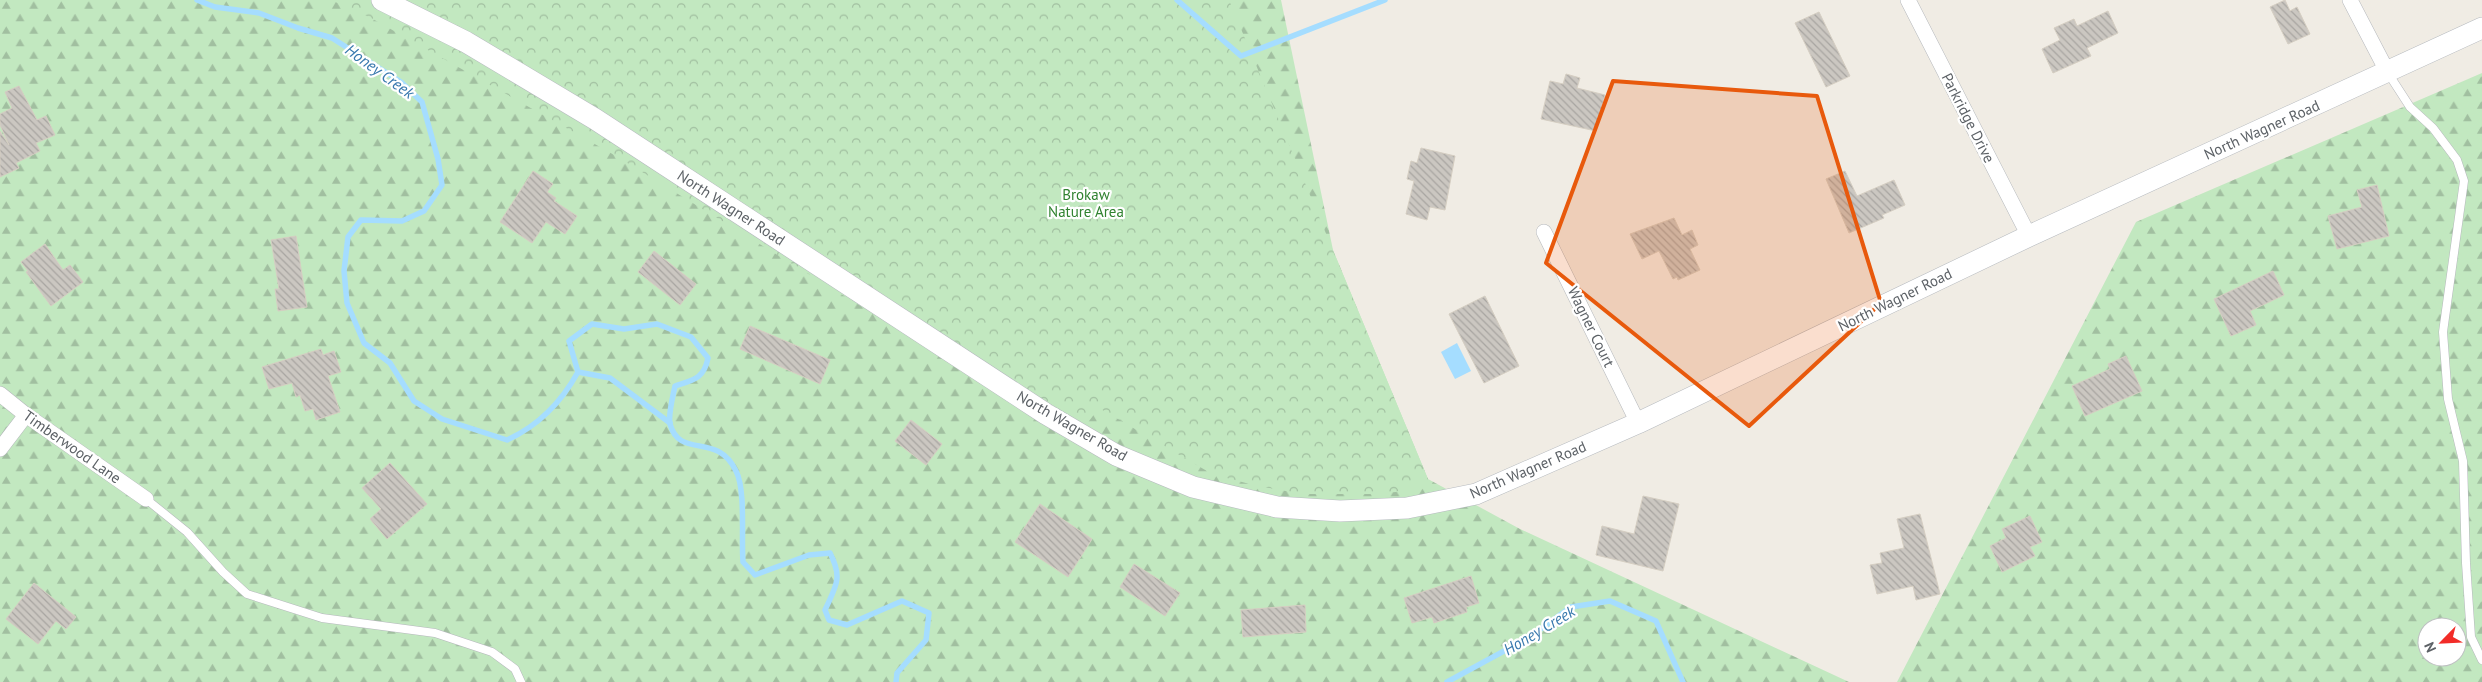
<svg xmlns="http://www.w3.org/2000/svg" width="2482" height="682" font-family="'PT Sans',sans-serif">
<style>
.forest{fill:url(#forest-firs);fill-rule:evenodd}
.park{fill:url(#park-crowns)}
.water{fill:#a5ddff}
.lines{fill:none;stroke-linecap:round;stroke-linejoin:round}
.stream{stroke:#a5ddff;stroke-width:5.5}
.building{fill:url(#building-back-hatch);stroke:#d5cec2}
.lane-casing{stroke:#b5b8bc;stroke-width:9}
.street-casing{stroke:#b5b8bc;stroke-width:16}
.secondary-casing{stroke:#b6babf;stroke-width:22}
.lane{stroke:#fff;stroke-width:8}
.street{stroke:#fff;stroke-width:15}
.secondary{stroke:#fff;stroke-width:21}
.marked{fill:#e8590c;fill-opacity:0.2;stroke:#e8590c;stroke-width:4;stroke-linejoin:round}
.labels{text-anchor:middle;stroke-width:4.5;stroke-linejoin:round;paint-order:stroke}
.street-label{font-size:15px;fill:#5c6166;stroke:#fff}
.park-label{font-size:15px;fill:#308230;stroke:#fff}
.water-label{font-size:16px;font-style:italic;fill:#3979ae;stroke:#fff}
</style>
<defs>
<pattern id="forest-firs" width="22" height="20" patternUnits="userSpaceOnUse" patternTransform="scale(1.25)"><rect width="22" height="20" fill="#c2e8c0"/><path d="M5 1l3.5 6h-7zM16 11l3.5 6h-7z" fill="#a1bfa0"/></pattern>
<pattern id="park-crowns" width="20" height="18" patternUnits="userSpaceOnUse" patternTransform="scale(1.25)"><rect width="20" height="18" fill="#c2e8c0"/><path d="M2 6a3 3 0 1 1 6 0M12 15a3 3 0 1 1 6 0" fill="none" stroke="#a1bfa0"/></pattern>
<pattern id="building-back-hatch" width="6" height="6" patternUnits="userSpaceOnUse" patternTransform="scale(1.25)"><rect width="6" height="6" fill="#cbc7c1"/><path d="M-1 5l2 2M0 0l6 6M5-1l2 2" fill="none" stroke="#a8a5a1"/></pattern>
</defs>
<rect width="100%" height="100%" fill="#f0ece4"/>
<g class="forest">
<polygon points="0,0 1281,0 1333,250 1428,479 1520,529 1849,682 0,682"/>
<path d="M 2482,73 L 2482,682 L 1897,682 L 2136,222 ZM 2427,627 L 2457,627 L 2457,657 L 2427,657 Z"/>
</g>
<polygon class="park" points="331,0 1229,0 1428,479 1396,492 1370,494 1303,494 1257,486 1212,474 1099,408 1076,438 616,156 371,18"/>
<polygon class="water" points="1457,343 1471,371 1455,379 1441,352"/>
<g class="lines">
<g class="stream">
<path d="M 197,0 L 215,7 L 259,13 L 298,28 L 332,38 L 401,82 L 422,102 L 438,159 L 442,185 L 424,211 L 402,221 L 361,220 L 348,237 L 344,271 L 347,303 L 364,343 L 390,363 L 414,401 L 442,419 L 507,440 C 538,426 562,401 578,372 L 569,341 L 592,324 L 624,329 L 657,324 L 691,337 L 708,358 C 704,379 693,380 675,386 C 673,396 668,414 670,424 C 680,460 717,431 736,471 C 746,490 741,539 743,562 L 755,575 L 809,555 L 830,553 C 843,578 836,586 825,610 L 829,620 L 847,625 L 902,601 L 929,613 L 926,640 L 897,673 L 896,682"/>
<polyline points="1177,0 1241,56 1385,0"/>
<polyline points="578,372 610,378 670,423"/>
<polyline points="1447,682 1528,638 1571,607 1610,601 1656,621 1683,682"/>
</g>
</g>
<g class="building">
<polygon points="2285,0 2290,11 2297,7 2310,34 2288,44 2270,7"/>
<polygon points="2108,11 2118,33 2087,48 2091,56 2053,73 2042,49 2060,40 2054,28 2074,19 2077,26"/>
<polygon points="1819,12 1850,76 1826,87 1795,23"/>
<polygon points="1566,74 1580,78 1577,88 1605,95 1596,131 1541,119 1550,81 1563,84"/>
<polygon points="19,86 37,120 46,116 55,135 36,143 40,151 16,163 19,168 0,177 0,131 9,145 0,125 0,114 12,108 5,92"/>
<polygon points="1421,148 1455,156 1445,210 1430,207 1427,220 1406,214 1414,181 1407,179 1411,161 1417,163"/>
<polygon points="533,171 553,184 547,192 556,198 554,201 577,216 565,234 546,222 532,243 500,222"/>
<polygon points="1845,171 1857,196 1894,180 1905,205 1882,215 1884,218 1849,233 1826,179"/>
<polygon points="2377,185 2389,236 2337,249 2328,216 2362,207 2357,190"/>
<polygon points="1674,218 1682,235 1692,230 1698,245 1690,249 1700,270 1678,280 1677,277 1673,279 1659,251 1642,259 1630,234"/>
<polygon points="296,236 307,307 278,311 275,289 279,289 271,240"/>
<polygon points="45,244 63,270 70,265 83,282 51,306 26,272 28,271 21,262"/>
<polygon points="654,251 696,284 680,305 638,272"/>
<polygon points="2273,271 2284,295 2250,311 2256,325 2231,336 2214,299"/>
<polygon points="1485,296 1519,366 1484,383 1449,314"/>
<polygon points="750,326 830,360 820,384 740,349"/>
<polygon points="321,349 323,355 334,351 341,372 328,376 340,412 316,420 313,409 305,411 300,395 296,397 292,383 269,389 262,367"/>
<polygon points="2126,356 2142,391 2085,416 2072,386 2110,369 2108,364"/>
<polygon points="911,420 942,444 926,465 895,441"/>
<polygon points="390,463 427,504 387,539 370,519 381,509 362,488"/>
<polygon points="1643,496 1679,504 1663,571 1596,555 1602,526 1634,534"/>
<polygon points="1040,504 1092,539 1068,577 1015,542"/>
<polygon points="1920,514 1940,594 1916,600 1913,586 1877,594 1870,565 1882,563 1880,553 1904,548 1897,519"/>
<polygon points="2030,516 2042,542 2030,547 2035,556 2002,572 1990,546 2006,538 2002,529"/>
<polygon points="1134,564 1180,593 1165,616 1120,587"/>
<polygon points="1471,576 1479,603 1466,607 1467,612 1434,623 1432,617 1412,623 1404,598"/>
<polygon points="34,583 76,617 66,629 56,621 38,644 6,619"/>
<polygon points="1305,605 1306,632 1243,637 1241,610"/>
</g>
<g class="lines">
<g class="lane-casing">
<g id="lane">
<polyline points="2388,73 2410,107 2433,128 2457,160 2464,181 2443,332 2448,399 2463,461 2466,563 2471,637 2482,660"/>
<polyline points="146,499 187,532 223,572 247,594 322,618 435,633 492,652 515,669 521,682"/>
</g>
</g>
<g class="street-casing">
<g id="street">
<polyline points="1908,0 2029,236"/>
<polyline points="2350,0 2388,73"/>
<polyline points="1544,232 1638,423"/>
<polyline points="0,394 26,415 146,499"/>
<polyline points="0,449 26,415"/>
</g>
</g>
<g class="secondary-casing">
<polyline id="secondary" points="382,0 466,42 595,119 1046,414 1116,455 1193,487 1277,507 1340,511 1407,508 1476,494 1638,423 2029,236 2482,28"/>
</g>
<use href="#lane" class="lane"/>
<use href="#street" class="street"/>
<use href="#secondary" class="secondary"/>
</g>
<path class="marked" d="M 1613,81 L 1817,96 L 1881,303 L 1749,426 L 1546,263 Z"/>
<g class="labels">
<g class="street-label">
<text transform="translate(1968 118) rotate(63)" y="5">Parkridge Drive</text>
<text transform="translate(2262 130) rotate(-24)" y="5">North Wagner Road</text>
<text transform="translate(731 208) rotate(33)" y="5">North Wagner Road</text>
<text transform="translate(1895 300) rotate(-26)" y="5">North Wagner Road</text>
<text transform="translate(1591 327) rotate(64)" y="5">Wagner Court</text>
<text transform="translate(1072 426) rotate(30)" y="5">North Wagner Road</text>
<text transform="translate(72 447) rotate(35)" y="5">Timberwood Lane</text>
<text transform="translate(1528 470) rotate(-23)" y="5">North Wagner Road</text>
</g>
<g class="park-label">
<text x="1086" y="200">Brokaw<tspan x="1086" dy="17">Nature Area</tspan></text>
</g>
<g class="water-label">
<text transform="translate(380 71) rotate(36)" y="6">Honey Creek</text>
<text transform="translate(1539 630) rotate(-31)" y="6">Honey Creek</text>
</g>
</g>
<g transform="translate(2442 642) rotate(246)"><circle r="24" fill="#ffffff" stroke="#bec0c2"/>
<path d="M0-4L9 19L0 12L-9 19Z" fill="#f22c28"/>
<text y="-8" font-size="14" font-weight="bold" text-anchor="middle" fill="#5c6166">N</text>
</g>
</svg>
